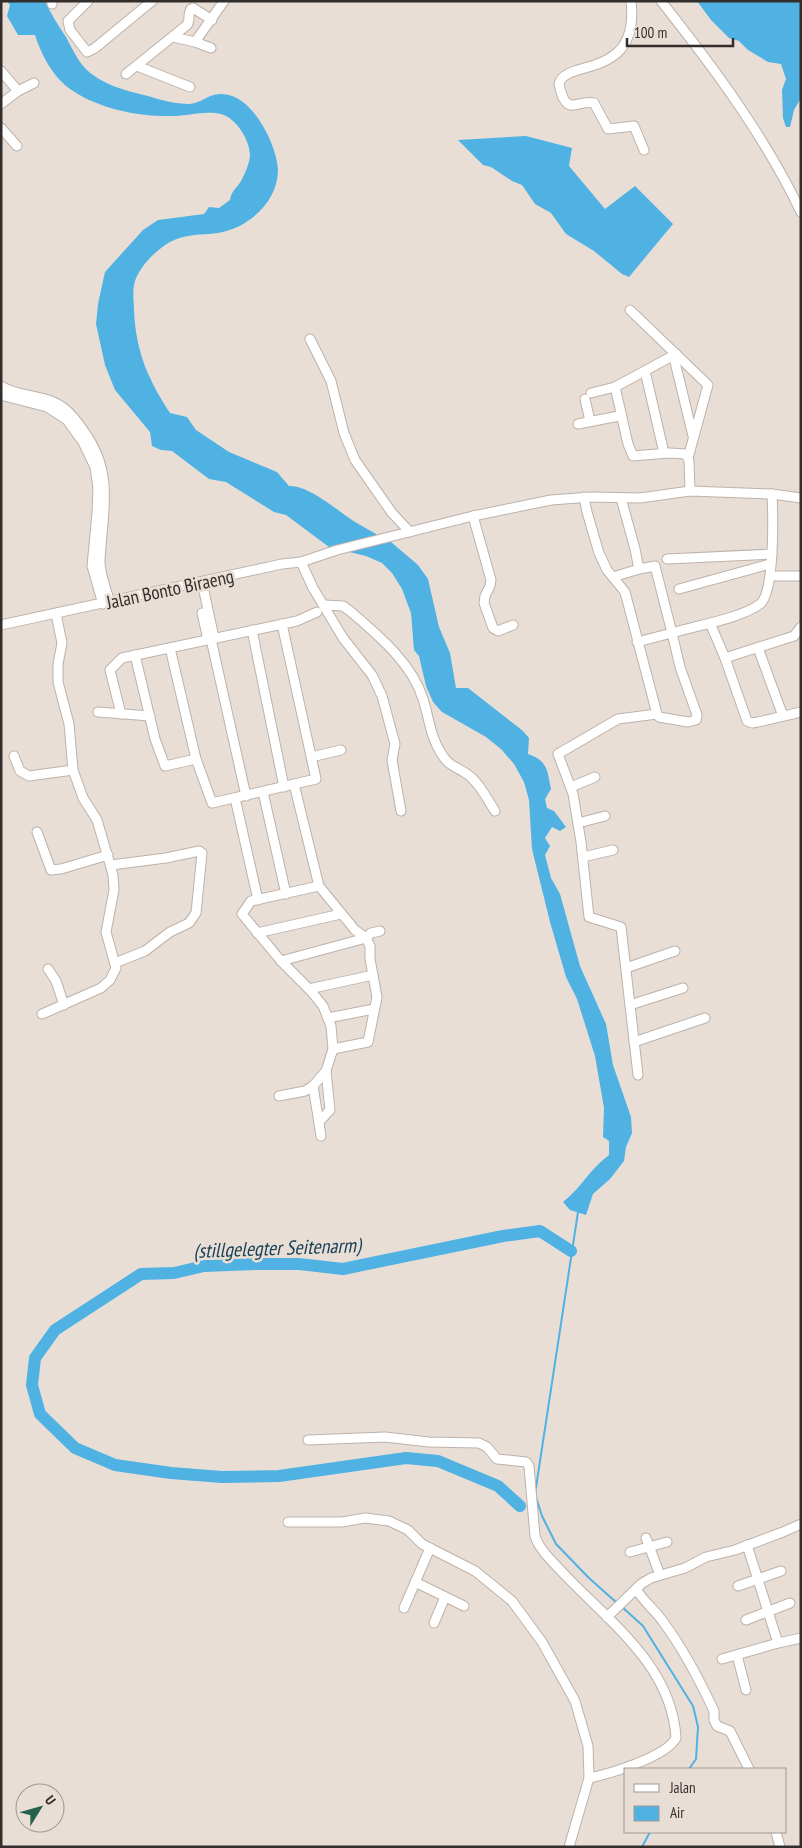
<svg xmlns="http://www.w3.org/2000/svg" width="802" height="1848" font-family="'PT Sans Narrow',sans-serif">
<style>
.water{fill:#4fb2e3}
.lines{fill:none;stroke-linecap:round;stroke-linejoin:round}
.stream{stroke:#4fb2e3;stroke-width:2}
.river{stroke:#4fb2e3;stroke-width:12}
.minor-casing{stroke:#bdb2aa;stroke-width:11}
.minor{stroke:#fff;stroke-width:9}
.labels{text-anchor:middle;stroke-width:5;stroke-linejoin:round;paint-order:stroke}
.street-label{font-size:19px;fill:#332e2b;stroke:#e9ded6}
.water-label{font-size:20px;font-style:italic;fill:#174156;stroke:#e9ded6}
</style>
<rect width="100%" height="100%" fill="#e9ded6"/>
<g class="water">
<path d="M 7,1 L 45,1 C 51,14 58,25 66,37 C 72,48 77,60 86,69 C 102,85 127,91 148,96 C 161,100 175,104 189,104 C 206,103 209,89 232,96 C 256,104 277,146 278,170 C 278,202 248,228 218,233 C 201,235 184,234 170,242 C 156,250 140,266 135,281 C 132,290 134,302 134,311 C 136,352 148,379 170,413 L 187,417 L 196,430 L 229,452 L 277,472 L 289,486 C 309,485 338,511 355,522 C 362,526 369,530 376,534 L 379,543 L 391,542 L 418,565 L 428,579 L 439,627 L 450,653 L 456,688 L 468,688 L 523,731 L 529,738 L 528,754 C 548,761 547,770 551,789 L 545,799 L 547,808 L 554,811 L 566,827 L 560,831 L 552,827 L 545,838 L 550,846 L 545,855 L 551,878 L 560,894 L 580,966 L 606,1024 L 613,1065 L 631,1117 L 632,1133 L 626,1147 L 624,1161 L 610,1179 L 593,1194 L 586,1215 L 570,1210 L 563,1202 C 581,1188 590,1169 609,1155 L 609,1141 L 603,1137 L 604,1108 L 595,1056 L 577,999 L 566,977 L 550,922 L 532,849 L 529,800 L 524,782 L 514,764 L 501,749 L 486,737 L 442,712 L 433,702 L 426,686 L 419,656 L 414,650 L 411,613 L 402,589 L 392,573 L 382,563 L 366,556 L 329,547 L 286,515 L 274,512 L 226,482 L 209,479 L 172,451 L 161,450 L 152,446 L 150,432 L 115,390 L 105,365 L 96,324 L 98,304 L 105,272 L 143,230 L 158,220 L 204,214 L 209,207 L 219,208 L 230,200 C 231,191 237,188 241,181 C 245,174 249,164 250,156 C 250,140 236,118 221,114 C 205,110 188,116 172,116 C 140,117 100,109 73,91 C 53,78 42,56 35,35 L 18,35 L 7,16 L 10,5 Z"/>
<polygon points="697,1 801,1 801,98 794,110 790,127 786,127 783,118 782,90 786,79 781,64 768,62 748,50 739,41 729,38 711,20"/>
<polygon points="526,136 572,148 569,166 605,209 635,186 673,224 629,277 622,274 594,251 566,234 551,213 535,204 522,185 512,181 491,167 483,165 458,140"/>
</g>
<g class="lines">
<g class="stream">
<polyline points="578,1212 535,1494 542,1516 556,1544 589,1578 617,1603"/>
<polyline points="621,1606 643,1626 693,1706 698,1727 696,1759 689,1769"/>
<polyline points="642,1847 650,1832"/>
</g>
<polyline class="river" points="520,1506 498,1486 438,1461 406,1458 279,1476 222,1477 171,1473 115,1465 75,1448 40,1414 32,1385 35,1358 55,1330 141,1274 174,1273 204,1266 255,1264 299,1264 343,1269 503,1236 540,1231 571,1251"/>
<g class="minor-casing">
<g id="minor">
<polyline points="52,1 52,4"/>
<polyline points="88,1 68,21 70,30 87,52 95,48 152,1"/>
<path d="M 631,1 C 640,81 565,58 559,84 C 566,119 577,99 594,103 L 608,129 L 634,126 L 644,150"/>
<path d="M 661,1 C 714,68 764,135 801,212"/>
<polyline points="173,37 195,42"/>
<polyline points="211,48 195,42 224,1"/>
<polyline points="137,66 190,87"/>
<polyline points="1,71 18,91"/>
<path d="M 126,74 L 187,25 C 191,20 187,14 191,9 L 193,8 L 212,20"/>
<polyline points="1,104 18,91 34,83"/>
<polyline points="1,128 17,146"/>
<polyline points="630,310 708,385 688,458"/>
<polyline points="310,339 331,381 344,433 355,460 392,513 410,532"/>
<polyline points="676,354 675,362 693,436"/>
<polyline points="645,371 664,453"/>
<path d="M 1,386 C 19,398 45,393 65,409 C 73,415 79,424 85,433 C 115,475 102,514 100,561 C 100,574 106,590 110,602"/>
<polyline points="591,393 615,387"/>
<polyline points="1,395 47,407 67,420 83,442 95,467 98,488 97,513 92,566 103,604"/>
<polyline points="585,399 590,421"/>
<polyline points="622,417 615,387 676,354"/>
<polyline points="578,424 619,416 622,418 628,444 633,456 669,453 686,454 689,461 690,491"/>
<path d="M 584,497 L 587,512 L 599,553 L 607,570 L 625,592 L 657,714 L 659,717 L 688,722 L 696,720 L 697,715 L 680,667 L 672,633 C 695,626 742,618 760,604 C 775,592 773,514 772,494"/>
<polyline points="621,498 635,549 639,569"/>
<polyline points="473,516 491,580 490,586 485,596 484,603 493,628 498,631 513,625"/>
<polyline points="667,559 772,554"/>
<polyline points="301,562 313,588 343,638 372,675 382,696 395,744 392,760 401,811"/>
<polyline points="770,576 801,576"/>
<polyline points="613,577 639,569 655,566 672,633 637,642"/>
<polyline points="202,582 214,638"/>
<polyline points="679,589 770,564"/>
<path d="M 324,605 L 343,606 L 350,611 C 378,635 412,663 423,699 C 429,717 430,736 441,753 C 449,767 456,766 467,774 C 479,782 487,799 495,811"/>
<polyline points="202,613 208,640"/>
<polyline points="710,623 725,658 747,721 752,723 758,722 801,712"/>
<polyline points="1,625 282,564 301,562 337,550 473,516 551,500 591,497 640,498 690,491 772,494 801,498"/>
<polyline points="252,630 284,787"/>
<polyline points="211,639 246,796"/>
<polyline points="170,648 196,759 212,803 316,779 282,624"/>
<polyline points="758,648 783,716"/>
<polyline points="135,655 155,739 165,766 196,759"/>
<polyline points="725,658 794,636 801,627"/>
<polyline points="98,712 150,716"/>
<polyline points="121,714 110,670 122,658 297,621 317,612"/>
<polyline points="14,756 20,771 29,776 73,770"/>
<polyline points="311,757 341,750"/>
<polyline points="294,784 319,886 355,930 366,938 370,946 370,959 377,997 368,1042 333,1049"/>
<polyline points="571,787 595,777"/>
<polyline points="263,792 286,894"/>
<polyline points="235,798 258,900"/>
<polyline points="578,823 605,816"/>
<polyline points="37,832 51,870 61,869 108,855"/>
<polyline points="583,857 613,850"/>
<polyline points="111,865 166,858 199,851 202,853 196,913 189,923 170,932 145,951 115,963"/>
<polyline points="257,933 341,914"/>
<polyline points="281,961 366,938 371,933 380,931"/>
<polyline points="626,968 675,951"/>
<polyline points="48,969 56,981 64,1005"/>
<polyline points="309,989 373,975"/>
<polyline points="630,1005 683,988"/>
<polyline points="42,1014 101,988 110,980 116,968 106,932 114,890 113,875 97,820 83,798 73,770 69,724 58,682 58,664 62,643 56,614"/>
<polyline points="328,1018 374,1009"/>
<polyline points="634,1042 705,1018"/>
<polyline points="638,1075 621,927 589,917 581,842 573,794 558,754 618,719 657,714"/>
<polyline points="313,1086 321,1136"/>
<polyline points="279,1096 305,1091 313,1086 326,1071 333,1049 331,1026 323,1006 311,991 281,961 242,914 251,901 319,886"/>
<polyline points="319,1122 330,1110 326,1071"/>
<path d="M 308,1440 L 385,1437 L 429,1442 L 479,1443 L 487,1447 L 497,1459 L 526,1462 L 529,1466 L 535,1536 C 539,1550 555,1564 565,1575 C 611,1623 672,1667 676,1738 C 666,1757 609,1774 589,1778"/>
<polyline points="288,1522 342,1522 365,1518 389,1521 408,1530 422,1544 475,1571 512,1601 542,1642 575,1701 588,1746 589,1778 569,1847"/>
<polyline points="646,1538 660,1575"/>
<polyline points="747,1545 778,1643 801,1638"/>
<polyline points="630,1552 667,1542"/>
<polyline points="415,1582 464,1606"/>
<polyline points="738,1586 781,1571"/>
<polyline points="404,1608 430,1548"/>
<polyline points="607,1617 636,1589"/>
<polyline points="746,1620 790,1603"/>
<polyline points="434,1623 445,1597"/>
<polyline points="737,1655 746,1690"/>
<polyline points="722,1659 778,1643"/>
<path d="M 749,1769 L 730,1731 L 717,1726 L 714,1720 L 714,1711 C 700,1681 684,1650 664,1623 C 656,1611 644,1602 636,1589 L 641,1584 L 651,1578 L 685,1568 L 706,1557 L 735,1550 L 783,1532 L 801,1524"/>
<polyline points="776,1832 780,1847"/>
</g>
</g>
<use href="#minor" class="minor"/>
</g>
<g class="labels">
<g class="street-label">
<text transform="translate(170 589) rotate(-12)" y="7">Jalan Bonto Biraeng</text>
</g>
<g class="water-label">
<text transform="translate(277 1248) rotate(-2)" y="7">(stillgelegter Seitenarm)</text>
</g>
</g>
<rect width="802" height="1848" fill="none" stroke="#332e2b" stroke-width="5"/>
<rect x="624" y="1768" width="162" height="65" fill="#e9ded6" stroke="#a09892"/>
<rect x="634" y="1784" width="25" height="8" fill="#ffffff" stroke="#a09892"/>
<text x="670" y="1793" font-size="15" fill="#332e2b">Jalan</text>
<rect x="634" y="1806" width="25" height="15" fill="#4fb2e3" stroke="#a09892"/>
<text x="670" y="1818" font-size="15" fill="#332e2b">Air</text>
<g transform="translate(40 1808) rotate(53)"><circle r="24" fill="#e9ded6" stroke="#a09892"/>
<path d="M0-4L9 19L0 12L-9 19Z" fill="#24624e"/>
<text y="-8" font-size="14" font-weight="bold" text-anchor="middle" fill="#332e2b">U</text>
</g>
<path d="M627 38v8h106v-8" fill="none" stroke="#332e2b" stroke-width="2.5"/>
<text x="634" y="38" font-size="15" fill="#332e2b" stroke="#e9ded6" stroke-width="4" paint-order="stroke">100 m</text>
</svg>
